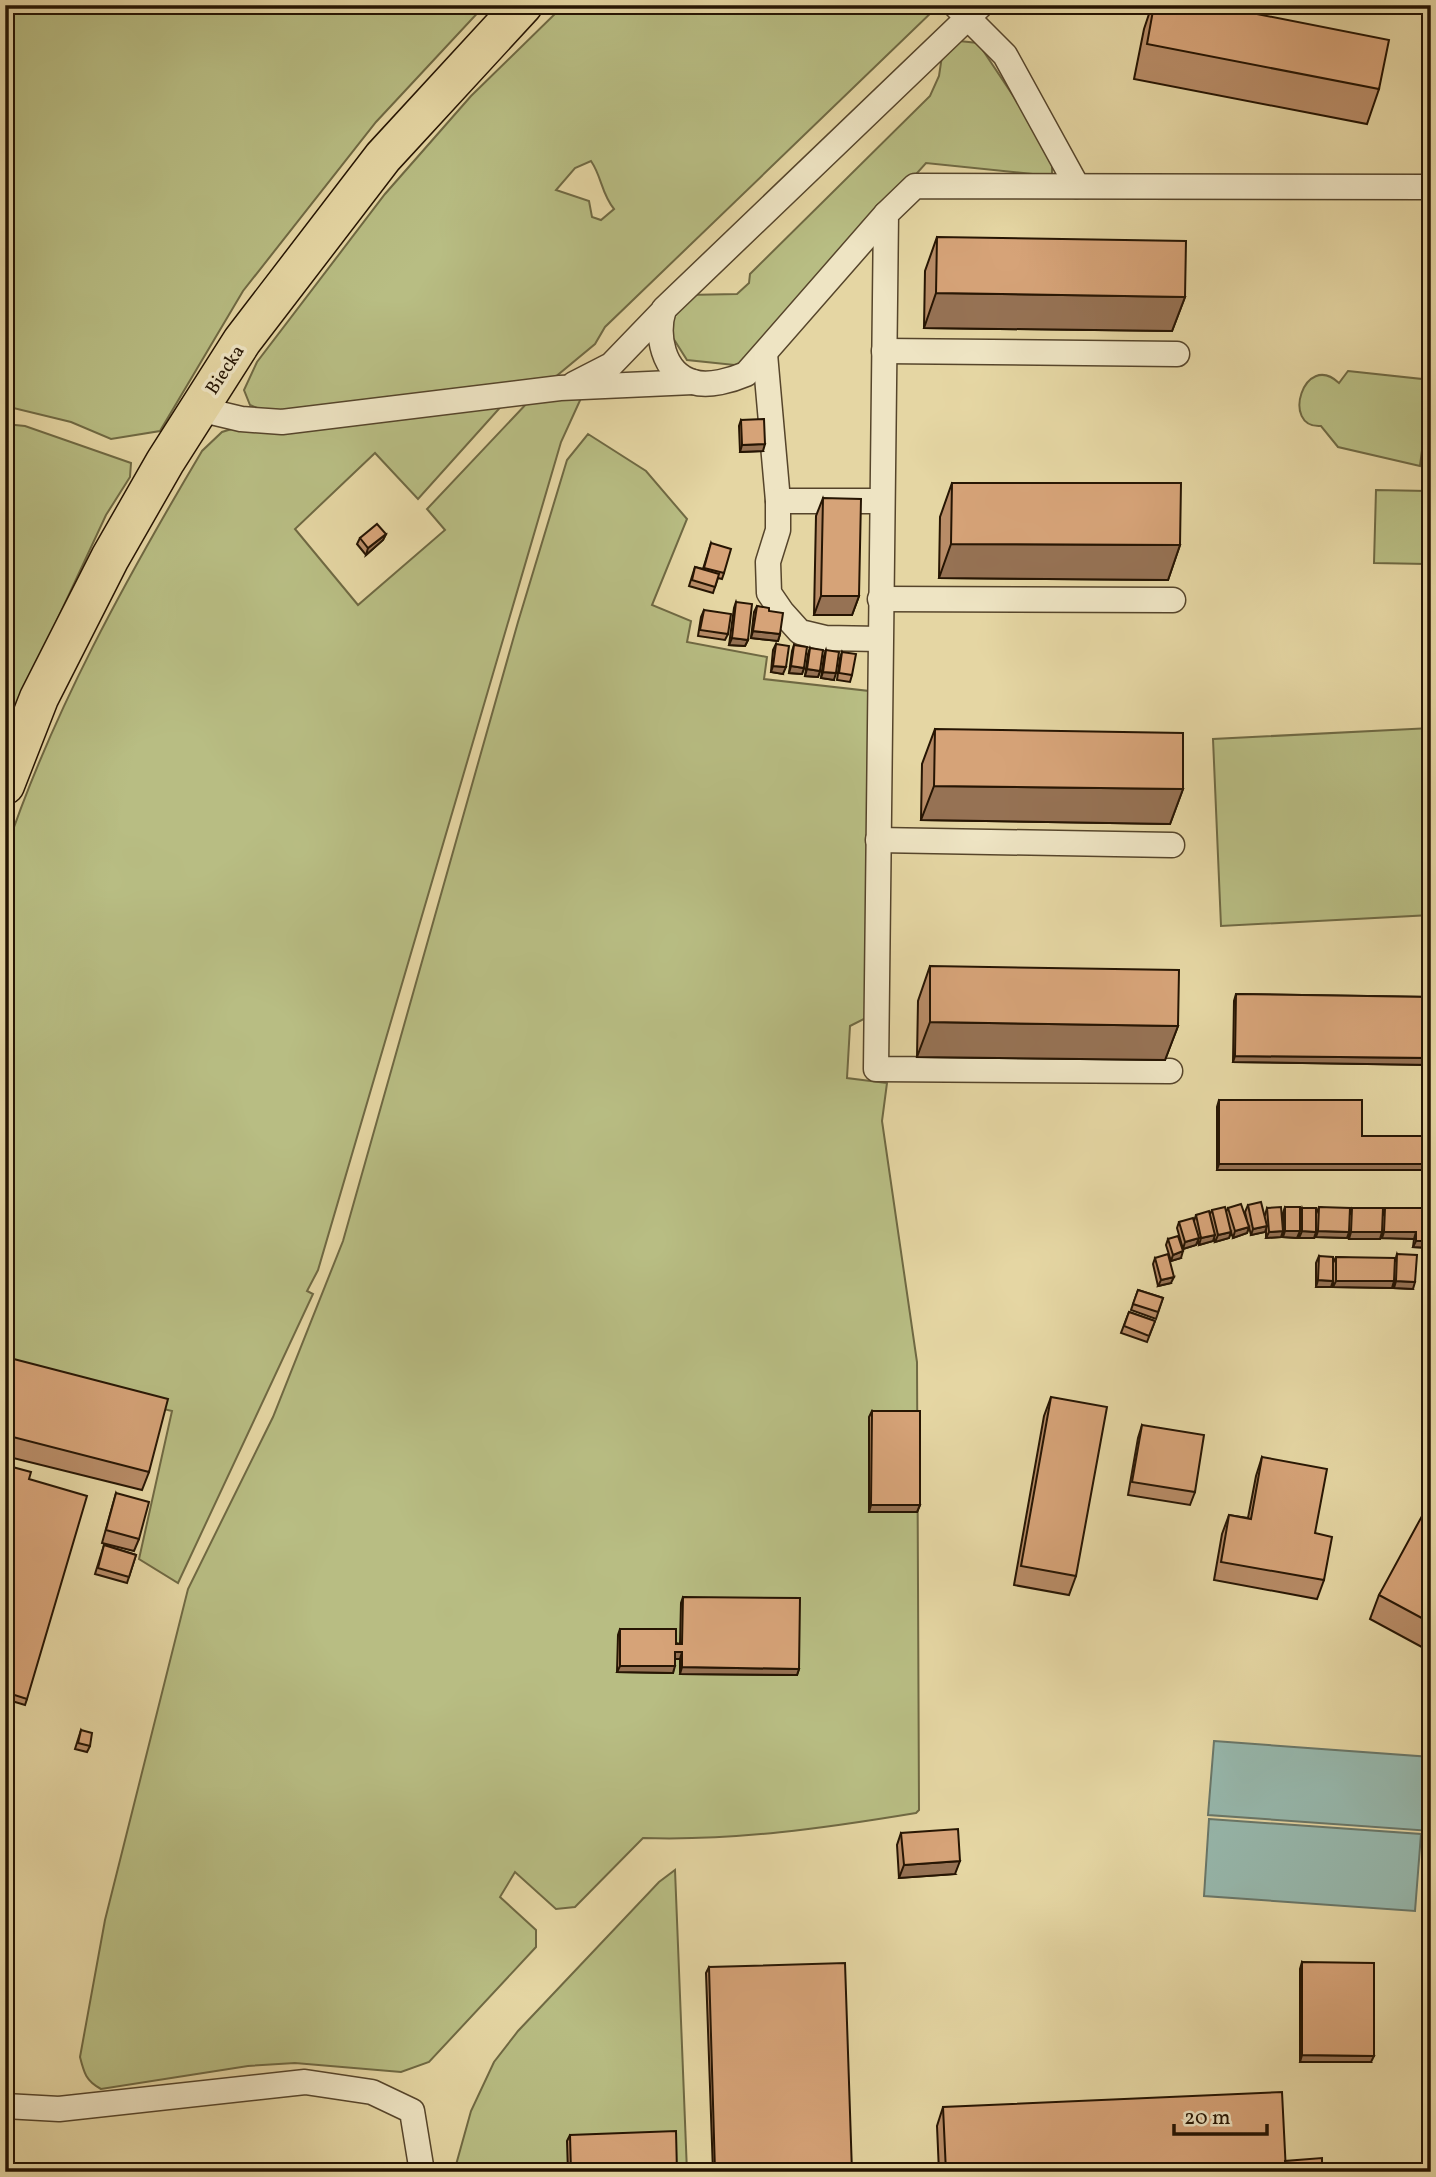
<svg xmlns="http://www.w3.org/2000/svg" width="1436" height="2177" font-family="Vollkorn,serif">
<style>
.green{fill:#b8bd83;stroke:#6f6943;stroke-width:2;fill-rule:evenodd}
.water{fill:#97b8ad;stroke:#6a7769;stroke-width:2}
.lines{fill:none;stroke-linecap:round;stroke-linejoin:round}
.minor-casing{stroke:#56452b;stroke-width:27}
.primary-casing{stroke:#261503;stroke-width:41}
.minor{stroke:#eee4c3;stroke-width:24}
.primary{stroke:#e5d6a3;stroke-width:38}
.wall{fill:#b88c67;stroke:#261503;stroke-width:2}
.shaded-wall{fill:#967254;stroke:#261503;stroke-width:2}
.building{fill:#d6a378;stroke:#261503;stroke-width:2}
.labels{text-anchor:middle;stroke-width:7;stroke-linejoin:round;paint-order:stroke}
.street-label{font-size:19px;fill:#261503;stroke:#eee4c3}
</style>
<rect width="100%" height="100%" fill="#e5d6a3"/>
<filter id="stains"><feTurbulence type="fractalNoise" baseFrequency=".00286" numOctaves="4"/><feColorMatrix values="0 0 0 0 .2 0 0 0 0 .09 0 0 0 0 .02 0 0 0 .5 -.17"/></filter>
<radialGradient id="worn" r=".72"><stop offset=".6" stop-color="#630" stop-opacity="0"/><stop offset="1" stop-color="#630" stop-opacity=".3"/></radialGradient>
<g class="green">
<polygon points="5,5 485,5 376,122 243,291 160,431 111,439 71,422 5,406"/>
<path d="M 564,5 L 933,5 L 936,8 L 605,327 L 595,344 L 554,378 L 342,406 L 267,412 L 250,405 L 244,390 L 257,362 L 385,194 L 471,96 ZM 591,161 C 602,177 601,193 614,209 L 601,220 L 592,217 L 589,201 L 556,190 L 575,168 Z"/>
<polygon points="959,41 978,43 1052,154 1052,176 926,163 744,366 687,360 668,330 671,311 686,295 737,294 749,283 750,274 930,96 939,76 942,56"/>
<path d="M 1348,371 L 1431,380 L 1420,466 L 1338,447 L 1321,426 C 1280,429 1304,350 1339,383 Z"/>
<path d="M 582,396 L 561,442 L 318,1270 L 307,1291 L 313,1294 L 178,1583 L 139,1559 L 172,1411 L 5,1371 L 5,853 C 52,712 126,579 202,451 L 222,432 L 238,427 L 506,401 L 418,499 L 375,453 L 295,529 L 358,605 L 445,530 L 427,509 L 529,401 Z"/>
<polygon points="5,424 25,426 131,463 130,477 106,515 5,732"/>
<path d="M 588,434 L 646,471 L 687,519 L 652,605 L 691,621 L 687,642 L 767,657 L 764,679 L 869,691 L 866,1018 L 850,1026 L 847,1078 L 887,1083 L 882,1121 L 917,1362 L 919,1810 L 916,1813 C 826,1828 734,1841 643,1838 L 575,1907 L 556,1909 L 515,1872 L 500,1897 L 536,1930 L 536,1947 L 429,2062 L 401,2072 L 295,2063 L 248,2066 L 101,2089 C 86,2081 84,2073 80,2057 L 105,1920 L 188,1589 L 273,1417 L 343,1241 L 518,622 L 567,460 Z"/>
<polygon points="1376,490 1427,491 1426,564 1374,563"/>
<polygon points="1431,728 1431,915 1221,926 1213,739"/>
<polygon points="675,1870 687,2172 454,2172 471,2111 494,2062 518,2031 659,1882"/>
</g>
<g class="water">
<polygon points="1214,1741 1431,1757 1431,1831 1208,1815"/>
<polygon points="1209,1819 1421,1834 1415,1911 1204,1896"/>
</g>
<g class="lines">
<g class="minor-casing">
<g id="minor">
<polyline points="955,5 1005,55 1077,186"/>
<path d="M 886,214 L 746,374 C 732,380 709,387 693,382 C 662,373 656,334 664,309 L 981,5"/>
<polyline points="884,351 1177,354"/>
<polyline points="765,354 778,501 882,501"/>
<polyline points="574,384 611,365 664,310"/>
<polyline points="199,409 241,419 282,422 560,388 693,382"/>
<polyline points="778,501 778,530 768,562 769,593 782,612 800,632 825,638 880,639"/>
<polyline points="880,599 1173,600"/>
<polyline points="878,840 1172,845"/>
<polyline points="1170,1071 876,1069 886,214 915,186 1431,187"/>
<polyline points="5,2106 59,2109 305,2082 372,2092 412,2111 422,2172"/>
</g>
</g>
<g class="primary-casing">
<polyline id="primary" points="5,785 39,698 110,558 165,462 242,341 383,157 523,5"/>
</g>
<use href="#minor" class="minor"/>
<use href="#primary" class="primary"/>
</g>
<g class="wall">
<polygon points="1152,5 1211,5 1379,89 1367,124 1134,79 1144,29"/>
<polygon points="937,237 1185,297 1172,331 924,328 925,271"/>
<polygon points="741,420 763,451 740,452 739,426"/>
<polygon points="952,483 1180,545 1168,580 939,578 940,517"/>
<polygon points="823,498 859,596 852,615 814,615 816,516"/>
<polygon points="386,534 383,540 366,555 357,544 360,538"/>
<polygon points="711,543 724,573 722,579 718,578 713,593 689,586 695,567 703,569"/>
<polygon points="736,602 748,640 745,646 729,645 734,608"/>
<polygon points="757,606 769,611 780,634 778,641 751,638 754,612"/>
<polygon points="704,610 728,634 725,640 698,636 701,617"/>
<polygon points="776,644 783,674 771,672 773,650"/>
<polygon points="794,645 804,668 802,674 789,673 792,651"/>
<polygon points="810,648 820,671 818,677 805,676 808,654"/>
<polygon points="826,650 834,680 821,678 824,656"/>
<polygon points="842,652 852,675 850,682 837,680 840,658"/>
<polygon points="935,729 1183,789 1170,824 921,820 922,764"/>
<polygon points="930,966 1178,1026 1165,1060 917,1057 918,1001"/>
<polygon points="1236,994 1431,997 1431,1065 1233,1062 1234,1001"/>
<polygon points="1219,1100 1362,1136 1431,1170 1217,1170 1217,1107"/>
<polygon points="1248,1205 1265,1215 1267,1208 1283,1229 1283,1213 1285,1207 1300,1214 1302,1208 1314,1238 1299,1238 1299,1232 1297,1238 1283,1237 1283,1232 1281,1237 1266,1238 1266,1229 1265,1232 1251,1235 1249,1227 1247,1233 1233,1238 1231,1232 1229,1238 1215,1242 1214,1237 1213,1241 1199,1245 1198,1241 1196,1245 1183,1249 1177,1228 1179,1222 1194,1221 1196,1215 1210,1214 1212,1210 1226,1212 1228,1208 1248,1225 1245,1212"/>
<polygon points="1319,1207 1350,1214 1352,1208 1383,1215 1385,1208 1431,1208 1431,1248 1413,1247 1414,1239 1382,1238 1382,1233 1380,1239 1349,1239 1349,1233 1347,1238 1316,1237 1316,1214"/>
<polygon points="1168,1239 1181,1258 1171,1261 1166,1245"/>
<polygon points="1397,1254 1413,1289 1394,1288 1394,1282 1392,1288 1333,1287 1333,1263 1336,1257 1395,1261"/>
<polygon points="1319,1256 1333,1281 1331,1287 1316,1287 1316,1263"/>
<polygon points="1155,1258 1171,1283 1158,1286 1153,1264"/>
<polygon points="1138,1290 1163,1298 1156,1319 1131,1310"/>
<polygon points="1129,1312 1155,1321 1147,1342 1121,1333"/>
<polygon points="5,1359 149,1472 142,1490 5,1456"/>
<polygon points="1051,1397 1076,1576 1069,1595 1014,1585 1044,1416"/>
<polygon points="872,1411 920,1505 917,1512 869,1512 869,1417"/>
<polygon points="1142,1425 1195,1492 1190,1505 1128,1495 1138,1438"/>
<polygon points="1262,1457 1315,1533 1324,1580 1317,1599 1214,1580 1222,1534 1229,1515 1248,1518 1256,1476"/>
<polygon points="5,1465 29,1479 27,1699 25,1705 5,1699"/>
<polygon points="116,1493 139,1539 134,1551 102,1543"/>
<polygon points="1431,1521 1431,1652 1370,1619 1379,1595"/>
<polygon points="104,1545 136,1555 127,1583 95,1574"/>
<polygon points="683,1597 799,1669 797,1675 680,1674 680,1659 675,1659 673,1673 617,1672 618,1635 620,1629 680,1644 681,1603"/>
<polygon points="81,1730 90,1746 87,1752 75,1749"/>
<polygon points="901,1833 955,1874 899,1878 897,1845"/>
<polygon points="1302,1962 1371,2062 1300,2062 1300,1969"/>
<polygon points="709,1967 852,2172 713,2172 706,1973"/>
<polygon points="943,2107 1285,2161 1322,2172 939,2172 937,2126"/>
<polygon points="570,2135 677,2172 568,2172 567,2141"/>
</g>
<g class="shaded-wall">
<polygon points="936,293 1185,297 1172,331 924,328"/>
<polygon points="765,444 763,451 740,452 742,445"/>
<polygon points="386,534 383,540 366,555 368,548"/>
<polygon points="951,544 1180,545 1168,580 939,578"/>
<polygon points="821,596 859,596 852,615 814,615"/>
<polygon points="753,631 780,634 778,641 751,638"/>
<polygon points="732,638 748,640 745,646 729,645"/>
<polygon points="773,666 786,667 783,674 771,672"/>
<polygon points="791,666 804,668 802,674 789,673"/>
<polygon points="807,669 820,671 818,677 805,676"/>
<polygon points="823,672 836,673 834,680 821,678"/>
<polygon points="934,786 1183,789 1170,824 921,820"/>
<polygon points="930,1022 1178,1026 1165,1060 917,1057"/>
<polygon points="1235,1056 1431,1058 1431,1065 1233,1062"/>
<polygon points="1219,1164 1431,1164 1431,1170 1217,1170"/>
<polygon points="1267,1226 1265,1232 1251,1235 1253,1229"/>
<polygon points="1249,1227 1247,1233 1233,1238 1235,1231"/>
<polygon points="1283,1231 1281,1237 1266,1238 1269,1232"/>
<polygon points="1285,1231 1300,1231 1297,1238 1283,1237"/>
<polygon points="1302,1231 1316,1232 1314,1238 1299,1238"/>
<polygon points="1318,1231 1349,1232 1347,1238 1316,1237"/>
<polygon points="1231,1232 1229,1238 1215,1242 1218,1235"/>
<polygon points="1351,1232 1382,1232 1380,1239 1349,1239"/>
<polygon points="1384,1232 1416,1232 1414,1239 1382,1238"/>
<polygon points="1215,1235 1213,1241 1199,1245 1201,1238"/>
<polygon points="1199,1238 1196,1245 1183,1249 1185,1242"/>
<polygon points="1416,1241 1431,1241 1431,1248 1413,1247"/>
<polygon points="1183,1251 1181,1258 1171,1261 1173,1255"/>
<polygon points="1174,1277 1171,1283 1158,1286 1161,1280"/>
<polygon points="1318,1280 1333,1281 1331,1287 1316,1287"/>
<polygon points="1336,1281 1394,1281 1392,1288 1333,1287"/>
<polygon points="1396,1281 1415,1282 1413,1289 1394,1288"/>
<polygon points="871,1505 920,1505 917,1512 869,1512"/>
<polygon points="675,1652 682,1652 680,1659 673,1659"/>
<polygon points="620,1666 675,1666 673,1673 617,1672"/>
<polygon points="682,1667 799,1669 797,1675 680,1674"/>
<polygon points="960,1861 955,1874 899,1878 904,1865"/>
<polygon points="1302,2055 1374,2056 1371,2062 1300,2062"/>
</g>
<g class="building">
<polygon points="1154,5 1211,5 1389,40 1379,89 1147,44"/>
<polygon points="937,237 1186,241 1185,297 936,293"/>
<polygon points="764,419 765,444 742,445 741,420"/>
<polygon points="952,483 1181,483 1180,545 951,544"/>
<polygon points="823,498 861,499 859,596 821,596"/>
<polygon points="377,524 386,534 368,548 360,538"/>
<polygon points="711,543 731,549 724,573 704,568"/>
<polygon points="695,567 719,574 715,587 692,580"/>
<polygon points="736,602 752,604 748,640 732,638"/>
<polygon points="757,606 769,608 769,611 783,613 780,634 753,631"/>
<polygon points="704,610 731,614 728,634 700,630"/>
<polygon points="776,644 789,646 786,667 773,666"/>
<polygon points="794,645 807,647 804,668 791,666"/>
<polygon points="810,648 823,650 820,671 807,669"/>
<polygon points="826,650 839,652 836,673 823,672"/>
<polygon points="842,652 856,654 852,675 839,673"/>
<polygon points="935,729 1183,733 1183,789 934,786"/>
<polygon points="930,966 1179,970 1178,1026 930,1022"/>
<polygon points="1236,994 1431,997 1431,1058 1235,1056"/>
<polygon points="1219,1100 1362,1100 1362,1136 1431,1136 1431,1164 1219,1164"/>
<polygon points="1261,1202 1267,1226 1253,1229 1248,1205"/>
<polygon points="1241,1204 1249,1227 1235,1231 1228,1208"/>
<polygon points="1225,1207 1231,1232 1218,1235 1212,1210"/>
<polygon points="1281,1207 1283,1231 1269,1232 1267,1208"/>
<rect x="1285" y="1207" width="15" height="24"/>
<polygon points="1319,1207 1350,1208 1349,1232 1318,1231"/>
<polygon points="1302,1208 1316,1208 1316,1232 1302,1231"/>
<polygon points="1352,1208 1383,1208 1382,1232 1351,1232"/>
<polygon points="1385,1208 1431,1208 1431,1241 1416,1241 1416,1232 1384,1232"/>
<polygon points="1209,1211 1215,1235 1201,1238 1196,1215"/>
<polygon points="1193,1218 1199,1238 1185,1242 1179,1222"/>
<polygon points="1178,1236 1183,1251 1173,1255 1168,1239"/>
<polygon points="1168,1254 1174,1277 1161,1280 1155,1258"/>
<polygon points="1397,1254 1417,1255 1415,1282 1396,1281"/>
<polygon points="1319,1256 1333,1257 1333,1281 1318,1280"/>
<polygon points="1336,1257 1395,1258 1394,1281 1336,1281"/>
<polygon points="1138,1290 1163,1298 1158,1312 1133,1304"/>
<polygon points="1129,1312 1155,1321 1149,1336 1124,1326"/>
<polygon points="6,1357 168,1399 149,1472 5,1435"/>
<polygon points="1051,1397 1107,1407 1076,1576 1021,1566"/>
<polygon points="872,1411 920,1411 920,1505 871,1505"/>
<polygon points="1142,1425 1204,1435 1195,1492 1132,1482"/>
<polygon points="1262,1457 1327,1469 1315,1533 1332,1537 1324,1580 1221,1562 1229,1515 1251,1519"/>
<polygon points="5,1465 31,1472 29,1479 87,1496 27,1699 5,1692"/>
<polygon points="116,1493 149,1502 139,1539 106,1530"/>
<polygon points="1422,1516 1431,1521 1431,1623 1379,1595"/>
<polygon points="104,1545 136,1555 129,1577 98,1568"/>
<polygon points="683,1597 800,1598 799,1669 682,1667 682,1652 675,1652 675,1666 620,1666 620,1629 676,1629 676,1644 682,1644"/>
<polygon points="81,1730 92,1733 90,1746 78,1743"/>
<polygon points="958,1829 960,1861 904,1865 901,1833"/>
<polygon points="1302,1962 1374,1963 1374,2056 1302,2055"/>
<polygon points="845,1963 852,2172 715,2172 709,1967"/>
<polygon points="1282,2092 1286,2172 946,2172 943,2107"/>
<polygon points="676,2131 677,2172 571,2172 570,2135"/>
<polygon points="1322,2158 1322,2172 1286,2172 1285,2161"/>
</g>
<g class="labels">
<g class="street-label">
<text transform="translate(224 369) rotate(-57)" y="7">Biecka</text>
</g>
</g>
<rect width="1436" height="2177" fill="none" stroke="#e5d6a3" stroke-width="28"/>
<rect x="7" y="7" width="1422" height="2163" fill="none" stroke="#261503" stroke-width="3.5"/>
<rect x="14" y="14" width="1408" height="2149" fill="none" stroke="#261503" stroke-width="2"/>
<path d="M1174 2124v10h93v-10" fill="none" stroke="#261503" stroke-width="3.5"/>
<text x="1184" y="2124" font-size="21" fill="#261503" stroke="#eee4c3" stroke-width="5" paint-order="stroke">20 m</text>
<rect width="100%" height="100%" filter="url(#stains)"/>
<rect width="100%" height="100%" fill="url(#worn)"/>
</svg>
